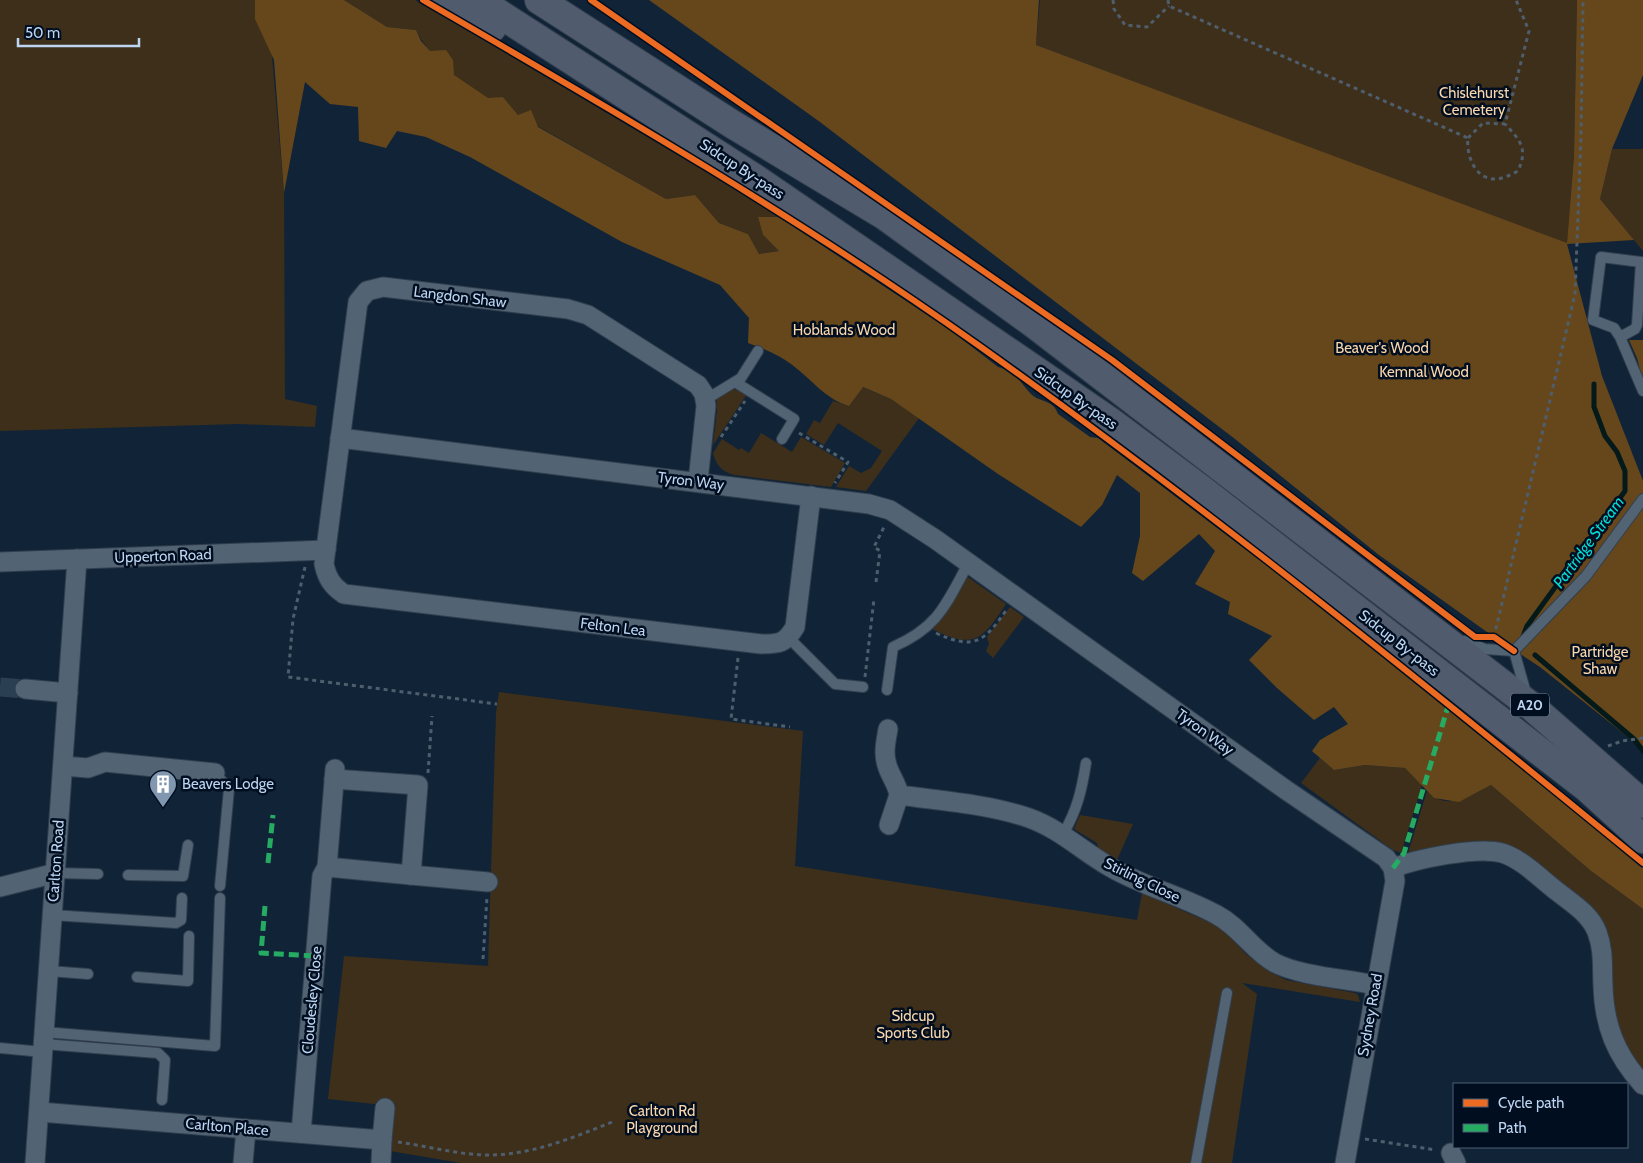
<svg xmlns="http://www.w3.org/2000/svg" width="1643" height="1163" font-family="Cabin,sans-serif">
<style>
.green{fill:#3e2f1a}
.forest{fill:#66471b}
.lines{fill:none;stroke-linecap:round;stroke-linejoin:round}
.stream{stroke:#04191a;stroke-width:5}
.street-tunnel{stroke:#2b3f53;stroke-width:19;stroke-dasharray:19 9;stroke-linecap:butt}
.lane-casing{stroke:#313f4f;stroke-width:12}
.street-casing{stroke:#313f4f;stroke-width:21}
.highway-casing{stroke:#313f4f;stroke-width:30}
.path{stroke:#4e5e6d;stroke-width:3;stroke-dasharray:4 4;stroke-linecap:butt}
.lane{stroke:#526374;stroke-width:10}
.street{stroke:#526374;stroke-width:19}
.highway{stroke:#515b6e;stroke-width:28}
.quiet{stroke:#26ab63;stroke-width:5;stroke-dasharray:10 5;stroke-linecap:butt}
.cycleway-casing{stroke:#000e20;stroke-width:9}
.cycleway{stroke:#ed6a23;stroke-width:6}
.labels{text-anchor:middle;stroke-width:5;stroke-linejoin:round;paint-order:stroke}
.shield{fill:#000e20;stroke:#8499b2;stroke-width:1}
.shield-label{font-size:14px;font-weight:bold;fill:#bdd5f1}
.park-label{font-size:15px;fill:#fad6ab;stroke:#000e20}
.street-label{font-size:15px;fill:#bdd5f1;stroke:#000e20}
.poi-label{font-size:15px;fill:#bdd5f1;stroke:#000e20;text-anchor:start}
.water-label{font-size:16px;font-style:italic;fill:#03dbd5;stroke:#000e20}
</style>
<rect width="100%" height="100%" fill="#112437"/>
<g class="green">
<polygon points="0,0 267,0 284,193 285,399 317,406 315,427 238,424 0,431"/>
<path d="M 344,0 L 415,0 L 462,27 L 772,211 L 779,217 L 758,217 L 763,235 L 779,251 L 759,254 L 748,234 L 719,223 L 695,195 L 666,199 L 518,115 L 503,97 C 499,98 491,100 487,98 C 466,90 424,50 416,30 L 387,27 Z"/>
<polygon points="1040,0 1577,0 1574,156 1567,244 1036,45"/>
<polygon points="1612,149 1643,149 1643,251 1600,199"/>
<polygon points="862,387 891,399 919,418 866,491 836,487 849,466 861,473 871,468 882,451 838,423 824,445 806,434 814,420 820,423 833,401 849,406"/>
<polygon points="731,388 747,394 713,445 717,410 716,396"/>
<path d="M 761,433 L 792,452 L 801,437 L 845,463 L 831,487 L 735,475 C 722,472 716,465 713,453 L 722,439 L 739,450 L 741,448 L 749,453 Z"/>
<path d="M 965,575 L 1006,604 C 982,640 975,650 932,629 L 945,615 Z"/>
<polygon points="1010,607 1024,617 993,658 986,651 989,644 987,637"/>
<polygon points="499,692 803,731 795,866 1137,920 1142,893 1220,927 1247,955 1268,971 1286,980 1355,993 1358,995 1360,1002 1242,983 1257,994 1232,1163 461,1163 390,1151 393,1106 328,1099 344,956 488,966 496,713"/>
<polygon points="1320,758 1334,770 1365,765 1405,768 1422,785 1401,853 1393,850 1301,783"/>
<path d="M 1491,785 L 1591,871 L 1643,909 L 1643,1076 L 1614,1028 L 1597,916 L 1480,845 L 1408,853 L 1427,791 C 1447,812 1471,796 1491,785 Z"/>
<polygon points="1080,815 1133,824 1117,860 1099,849 1097,843 1074,829"/>
</g>
<g class="forest">
<path d="M 255,0 L 344,0 L 387,27 L 416,30 L 421,41 L 430,51 L 446,50 L 453,60 L 454,75 L 488,98 L 503,97 L 518,115 L 531,110 L 538,127 L 666,199 L 695,195 L 719,223 L 748,234 L 759,254 L 779,251 L 763,235 L 758,217 L 779,217 L 950,330 L 998,367 C 1017,372 1019,381 1031,394 C 1040,403 1053,399 1058,414 L 1090,437 L 1098,438 L 1392,660 L 1445,704 L 1568,798 L 1643,867 L 1643,909 L 1591,871 L 1491,785 L 1459,802 L 1434,798 L 1405,768 L 1365,765 L 1334,770 L 1312,751 L 1320,740 L 1348,724 L 1334,707 L 1314,720 L 1277,688 L 1249,660 L 1272,636 L 1228,614 L 1230,602 L 1195,584 L 1215,551 L 1199,534 L 1143,581 L 1132,573 L 1140,536 L 1140,493 L 1117,475 L 1102,505 L 1081,527 L 998,474 L 891,399 L 863,387 L 849,406 C 826,399 815,383 796,368 C 782,356 765,349 748,343 L 749,318 L 720,285 L 622,242 L 470,157 L 426,137 L 397,131 L 386,148 L 359,141 L 358,107 L 330,104 L 305,82 L 284,193 L 274,60 L 255,19 Z"/>
<polygon points="649,0 1039,0 1036,45 1567,243 1574,156 1577,0 1643,0 1643,75 1612,149 1600,199 1634,240 1567,244 1602,376 1643,481 1643,749 1540,667 1494,637 1379,555 1235,439 820,122"/>
<polygon points="1629,340 1643,340 1643,381 1637,358"/>
</g>
<g class="lines">
<g class="stream">
<polyline points="1522,639 1527,626 1625,491 1625,471 1617,452 1605,436 1594,407 1594,384"/>
<polyline points="1535,655 1634,739 1643,751"/>
</g>
<polyline class="street-tunnel" points="0,687 25,689"/>
<g class="lane-casing">
<g id="lane">
<polyline points="1620,337 1635,329 1637,325 1641,262 1601,257 1593,320 1614,328 1620,337 1643,391"/>
<polyline points="735,382 794,419 782,439"/>
<polyline points="705,400 741,378 758,351"/>
<polyline points="789,638 835,684 863,687"/>
<polyline points="1464,641 1485,649 1514,651"/>
<polyline points="1514,651 1586,576 1643,499"/>
<polyline points="1514,651 1526,693"/>
<path d="M 887,690 L 893,647 C 939,627 946,604 969,562"/>
<polyline points="215,773 229,789 220,886"/>
<path d="M 1063,834 C 1077,811 1082,789 1086,763"/>
<polyline points="56,873 98,874"/>
<polyline points="128,875 183,876 188,845"/>
<polyline points="52,915 176,923 181,920 182,898"/>
<polyline points="49,971 88,974"/>
<polyline points="137,977 188,981 189,936"/>
<polyline points="44,1032 215,1046 220,898"/>
<polyline points="43,1044 158,1053 165,1060 162,1100"/>
<polyline points="0,1048 43,1052"/>
<polyline points="1196,1163 1227,993"/>
</g>
</g>
<g class="street-casing">
<g id="street">
<polyline points="340,438 869,504 890,510 935,539 1286,790 1386,858 1393,868"/>
<path d="M 698,481 L 706,406 L 704,394 L 698,385 L 588,315 L 568,309 L 383,287 L 367,291 L 358,302 L 324,564 C 327,578 332,586 344,594 L 761,644 C 779,644 785,644 795,627 L 811,496"/>
<polyline points="0,562 326,550"/>
<polyline points="25,689 68,693"/>
<path d="M 888,729 C 886,741 883,753 887,765 C 890,776 897,783 899,795 C 942,801 988,804 1029,818 C 1060,829 1082,851 1110,867 C 1144,887 1183,896 1217,915 C 1240,927 1253,951 1275,963 C 1300,976 1347,979 1375,985"/>
<polyline points="63,766 88,768 105,762 215,773"/>
<polyline points="334,779 418,785 411,875 488,882"/>
<polyline points="889,825 899,795"/>
<polyline points="327,867 411,875"/>
<path d="M 1393,868 C 1417,859 1477,846 1502,853 C 1522,859 1541,879 1558,892 C 1573,904 1590,914 1597,932 C 1604,950 1602,967 1603,985 C 1604,1026 1616,1055 1643,1085"/>
<polyline points="0,887 56,873"/>
<polyline points="40,1112 382,1140 385,1108"/>
<polyline points="301,1133 322,876 327,867 335,769"/>
<polyline points="1451,1153 1456,1163"/>
<polyline points="35,1163 77,559"/>
<polyline points="243,1163 246,1129"/>
<polyline points="381,1163 382,1140"/>
<polyline points="1345,1163 1395,881 1393,868"/>
</g>
</g>
<g class="highway-casing">
<g id="highway">
<polyline points="446,0 492,28"/>
<polyline points="478,0 756,179 1111,422 1201,489 1587,788 1643,839"/>
<polyline points="539,0 732,124 885,216 1034,324 1531,706 1643,804"/>
</g>
</g>
<g class="path">
<polyline points="1113,0 1114,9 1125,25 1147,27 1169,6"/>
<path d="M 1168,0 L 1169,6 L 1468,138 C 1466,155 1475,180 1496,179 C 1503,179 1512,174 1518,171 C 1528,149 1521,141 1505,124"/>
<polyline points="1468,138 1483,123 1505,124 1529,31 1516,0"/>
<polyline points="799,433 848,462 835,483"/>
<polyline points="721,437 745,401"/>
<polyline points="305,567 293,619 288,677 497,704"/>
<polyline points="876,582 880,551 874,547 885,525"/>
<path d="M 936,633 C 975,651 985,641 1007,609"/>
<polyline points="1494,637 1575,294 1581,137 1583,0"/>
<polyline points="738,658 731,719 790,727"/>
<polyline points="865,677 874,599"/>
<polyline points="1608,746 1622,741 1643,738"/>
<polyline points="428,773 432,716"/>
<polyline points="483,959 487,897"/>
<polyline points="1365,1139 1436,1150"/>
<path d="M 398,1142 C 427,1146 459,1155 489,1155 C 533,1155 574,1137 615,1121"/>
</g>
<use href="#lane" class="lane"/>
<use href="#street" class="street"/>
<use href="#highway" class="highway"/>
<g class="quiet">
<polyline points="268,863 273,815"/>
<polyline points="1393,868 1404,853 1449,703"/>
<polyline points="265,906 261,953 315,956"/>
</g>
<g class="cycleway-casing">
<g id="cycleway">
<path d="M 423,0 C 611,109 801,219 978,345 C 1208,508 1426,685 1643,863"/>
<polyline points="591,0 1112,360 1475,637 1494,637 1514,651"/>
</g>
</g>
<use href="#cycleway" class="cycleway"/>
</g>
<defs>
<g id="building-pin" transform="scale(1.4375)"><path d="M0 17L-7.5 6A9.5 9.5 0 1 1 7.5 6Z" fill="#8197b0" stroke="#000e20"/><path d="M-4-6H4V6H1V3H-1V6H-4ZM-2.5-4.3h1.7v1.8h-1.7ZM.8-4.3h1.7v1.8H.8ZM-2.5-1h1.7V.8h-1.7ZM.8-1h1.7V.8H.8Z" fill="#fff"/></g>
</defs>
<g fill-rule="evenodd">
<use href="#building-pin" x="163" y="784"/>
</g>
<g class="labels">
<rect class="shield" x="1511" y="693.5" width="38" height="23" rx="4"/>
<g class="shield-label">
<text x="1530" y="710">A20</text>
</g>
<g class="park-label">
<text x="1474" y="98">Chislehurst<tspan x="1474" dy="17">Cemetery</tspan></text>
<text x="844" y="335">Hoblands Wood</text>
<text x="1382" y="353">Beaver's Wood</text>
<text x="1424" y="377">Kemnal Wood</text>
<text x="1600" y="657">Partridge<tspan x="1600" dy="17">Shaw</tspan></text>
<text x="913" y="1021">Sidcup<tspan x="913" dy="17">Sports Club</tspan></text>
<text x="662" y="1116">Carlton Rd<tspan x="662" dy="17">Playground</tspan></text>
</g>
<g class="street-label">
<text transform="translate(742 169) rotate(33)" y="5">Sidcup By-pass</text>
<text transform="translate(460 297) rotate(7)" y="5">Langdon Shaw</text>
<text transform="translate(1076 398) rotate(35)" y="5">Sidcup By-pass</text>
<text transform="translate(691 481) rotate(7)" y="5">Tyron Way</text>
<text transform="translate(163 556) rotate(-2)" y="5">Upperton Road</text>
<text transform="translate(613 627) rotate(7)" y="5">Felton Lea</text>
<text transform="translate(1399 643) rotate(38)" y="5">Sidcup By-pass</text>
<text transform="translate(1205 732) rotate(36)" y="5">Tyron Way</text>
<text transform="translate(56 861) rotate(-86)" y="5">Carlton Road</text>
<text transform="translate(1142 880) rotate(26)" y="5">Stirling Close</text>
<text transform="translate(312 1000) rotate(-85)" y="5">Cloudesley Close</text>
<text transform="translate(1370 1015) rotate(-80)" y="5">Sydney Road</text>
<text transform="translate(227 1127) rotate(5)" y="5">Carlton Place</text>
</g>
<g class="poi-label">
<text x="182" y="789">Beavers Lodge</text>
</g>
<g class="water-label">
<text transform="translate(1588 542) rotate(-54)" y="6">Partridge Stream</text>
</g>
</g>
<rect x="1453" y="1083" width="175" height="65" fill="#000e20" stroke="#4c5e74"/>
<rect x="1463" y="1099" width="25" height="8" fill="#ed6a23" stroke="#4c5e74"/>
<text x="1498" y="1108" font-size="15" fill="#bdd5f1">Cycle path</text>
<rect x="1463" y="1124" width="25" height="8" fill="#26ab63" stroke="#4c5e74"/>
<text x="1498" y="1133" font-size="15" fill="#bdd5f1">Path</text>
<path d="M18 38v8h121v-8" fill="none" stroke="#bdd5f1" stroke-width="2.5"/>
<text x="25" y="38" font-size="15" fill="#bdd5f1" stroke="#000e20" stroke-width="4" paint-order="stroke">50 m</text>
</svg>
